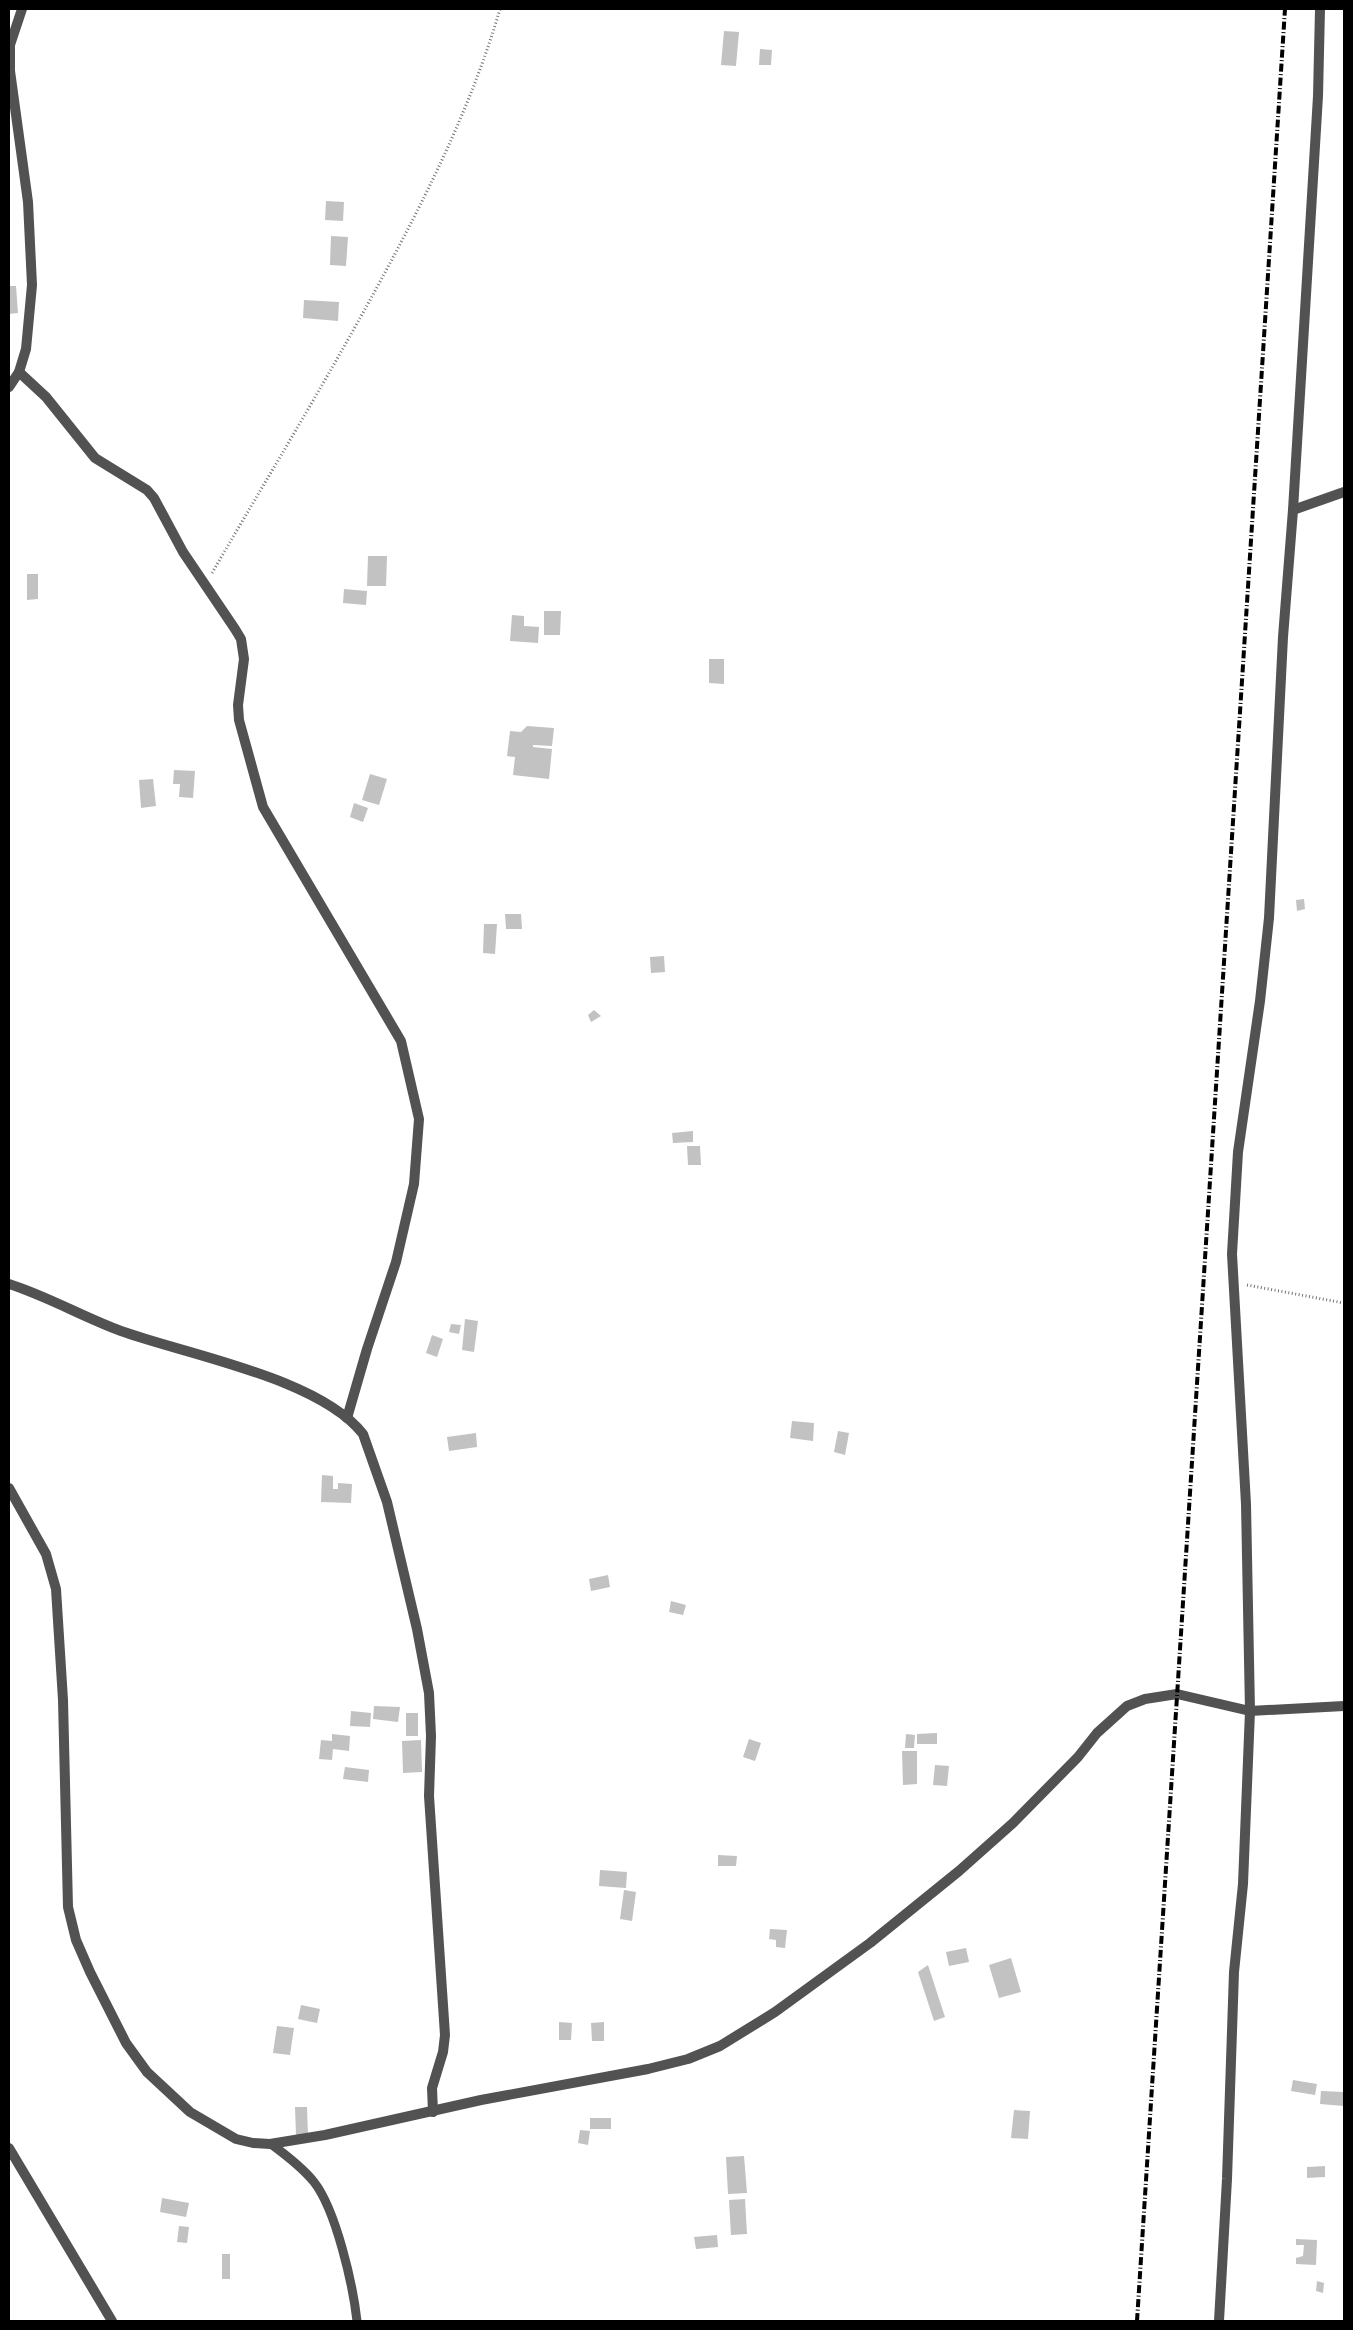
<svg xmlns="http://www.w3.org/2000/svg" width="1353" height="2330" font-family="'Noto Sans',sans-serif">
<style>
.building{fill:#c2c2c2}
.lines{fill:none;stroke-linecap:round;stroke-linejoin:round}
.path{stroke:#747474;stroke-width:3;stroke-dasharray:1 2.5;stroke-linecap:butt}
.lane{stroke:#525252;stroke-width:9}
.street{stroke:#525252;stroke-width:10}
.rail{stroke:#000;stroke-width:4;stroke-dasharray:8 2.5 1 2.5;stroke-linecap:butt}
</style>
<rect width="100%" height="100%" fill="#fff"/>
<g class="building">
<polygon points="724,31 739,32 736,66 721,65"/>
<polygon points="760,49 772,50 771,65 759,65"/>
<polygon points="326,201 344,202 343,221 325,220"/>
<polygon points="331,236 348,237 346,266 330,265"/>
<polygon points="9,286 16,286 18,313 9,314"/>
<polygon points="304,300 339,302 338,321 303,318"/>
<polygon points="368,556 387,556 386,586 367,586"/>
<polygon points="27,574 38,574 38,599 27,600"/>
<polygon points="344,589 367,591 366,605 343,603"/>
<polygon points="544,611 561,611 560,635 544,635"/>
<polygon points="512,615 524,616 524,626 539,627 538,643 510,641"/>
<polygon points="709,659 724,659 724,684 709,683"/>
<polygon points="527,726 554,728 552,746 533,745 533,747 552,749 549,779 513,775 515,757 507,756 510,731 521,732"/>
<polygon points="174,770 195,771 193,798 179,797 180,784 173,784"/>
<polygon points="370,774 387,779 379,805 362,800"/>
<polygon points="153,779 156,806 141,808 139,780"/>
<polygon points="354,803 368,808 363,822 350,817"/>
<polygon points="1304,899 1305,909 1297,911 1296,900"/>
<polygon points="505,914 521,914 522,929 506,929"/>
<polygon points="484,924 497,924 495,954 483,953"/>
<polygon points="664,956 665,972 651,973 650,957"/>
<polygon points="594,1010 601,1016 591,1022 588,1015"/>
<polygon points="693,1131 693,1142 673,1143 672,1133"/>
<polygon points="687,1146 700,1146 701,1165 688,1165"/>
<polygon points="465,1319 478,1321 474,1352 462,1350"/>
<polygon points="451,1324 461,1325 459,1334 449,1332"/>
<polygon points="432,1335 443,1339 437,1357 426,1353"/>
<polygon points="792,1421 814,1423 813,1441 790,1438"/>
<polygon points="838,1431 849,1433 845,1455 834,1452"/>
<polygon points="476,1433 477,1447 449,1451 447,1437"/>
<polygon points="322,1475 333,1476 333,1489 338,1489 338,1483 352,1484 351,1503 321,1502"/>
<polygon points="608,1575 610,1587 591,1591 589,1579"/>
<polygon points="671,1601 686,1605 683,1615 669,1612"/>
<polygon points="374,1706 400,1707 398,1722 373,1719"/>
<polygon points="351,1711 371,1713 370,1727 350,1726"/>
<rect x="406" y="1713" width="12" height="23"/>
<polygon points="937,1733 937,1744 917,1744 917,1734"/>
<polygon points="332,1734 350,1736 349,1751 333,1749 332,1760 319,1759 321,1740 332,1741"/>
<polygon points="906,1734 915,1735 914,1748 905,1748"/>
<polygon points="749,1739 761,1743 755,1761 743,1757"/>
<polygon points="421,1740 422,1772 403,1773 402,1741"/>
<polygon points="902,1751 917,1751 917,1784 903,1785"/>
<polygon points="935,1765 949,1766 947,1786 933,1785"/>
<polygon points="345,1767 369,1770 368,1782 343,1779"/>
<polygon points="718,1855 737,1856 736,1866 718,1866"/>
<polygon points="600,1870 627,1872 626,1888 599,1886"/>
<polygon points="624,1890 636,1892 632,1921 620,1919"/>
<polygon points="770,1929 787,1930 785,1948 776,1947 776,1940 769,1939"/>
<polygon points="966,1948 969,1962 949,1966 946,1952"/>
<polygon points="1011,1958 1021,1992 999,1998 989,1965"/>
<polygon points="928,1965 945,2017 934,2021 918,1972"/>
<polygon points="301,2005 320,2009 317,2023 298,2019"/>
<polygon points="559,2022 572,2023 571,2040 559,2040"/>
<polygon points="604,2022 604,2041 592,2041 591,2023"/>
<polygon points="277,2026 294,2028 290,2055 273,2053"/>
<polygon points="1293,2080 1317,2084 1315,2095 1291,2091"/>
<polygon points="1321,2091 1344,2092 1344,2106 1320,2104"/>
<polygon points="295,2107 307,2107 308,2135 296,2135"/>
<polygon points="1014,2110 1030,2111 1028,2139 1011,2138"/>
<rect x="590" y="2118" width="21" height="11"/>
<polygon points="580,2130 590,2131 588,2145 578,2143"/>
<polygon points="744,2156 747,2193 728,2194 726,2157"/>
<polygon points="1325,2166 1325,2177 1307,2178 1307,2167"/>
<polygon points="162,2198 189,2203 186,2217 160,2212"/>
<polygon points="745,2199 747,2234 731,2235 729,2200"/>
<polygon points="179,2226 189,2227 187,2243 177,2242"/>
<polygon points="717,2235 718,2247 696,2249 694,2237"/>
<polygon points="1296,2239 1317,2240 1316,2265 1296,2264 1296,2258 1303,2256 1304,2245 1296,2245"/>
<rect x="222" y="2254" width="8" height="25"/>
<polygon points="1317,2281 1324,2283 1323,2293 1316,2291"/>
</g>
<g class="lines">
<g class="path">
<path d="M 212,573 C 269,475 328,378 382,278 C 428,193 473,102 500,9"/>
<polyline points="1247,1285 1344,1303"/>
</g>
<path class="lane" d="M 271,2144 C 286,2155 302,2167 314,2182 C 336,2210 353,2285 357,2321"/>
<g class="street">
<polyline points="19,372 46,397 95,458 147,490 154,498 183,552 235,629 241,639 244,659 238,705 239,720 263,807 401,1041 419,1119 414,1184 396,1262 367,1349 347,1418"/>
<polyline points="9,387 19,372 26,349 32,285 28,202 10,71 10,45 22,9"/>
<polyline points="1293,510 1344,492"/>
<path d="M 9,1284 C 47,1296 83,1317 121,1331 C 188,1355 319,1378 363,1434 L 387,1502 L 417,1629 L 429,1693 L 431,1736 L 429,1796 L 445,2035 L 443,2052 L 432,2088 L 433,2112"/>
<polyline points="9,1488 46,1554 56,1589 63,1700 68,1907 76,1940 90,1972 126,2043 147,2072 190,2112 236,2139 253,2143 270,2144 325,2135 481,2100 648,2069 688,2059 720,2046 775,2012 870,1943 959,1871 1013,1823 1078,1757 1097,1733 1127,1706 1145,1699 1177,1694 1250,1711 1344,1706"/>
<polyline points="9,2148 112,2321"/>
<polyline points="1219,2321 1227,2179 1234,1972 1243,1884 1250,1711 1246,1504 1232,1254 1238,1152 1260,1001 1269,918 1283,637 1293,510 1318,96 1320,9"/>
</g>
<polyline class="rail" points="1137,2321 1285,9"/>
</g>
<rect width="1353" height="2330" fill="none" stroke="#000000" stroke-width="20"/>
</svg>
